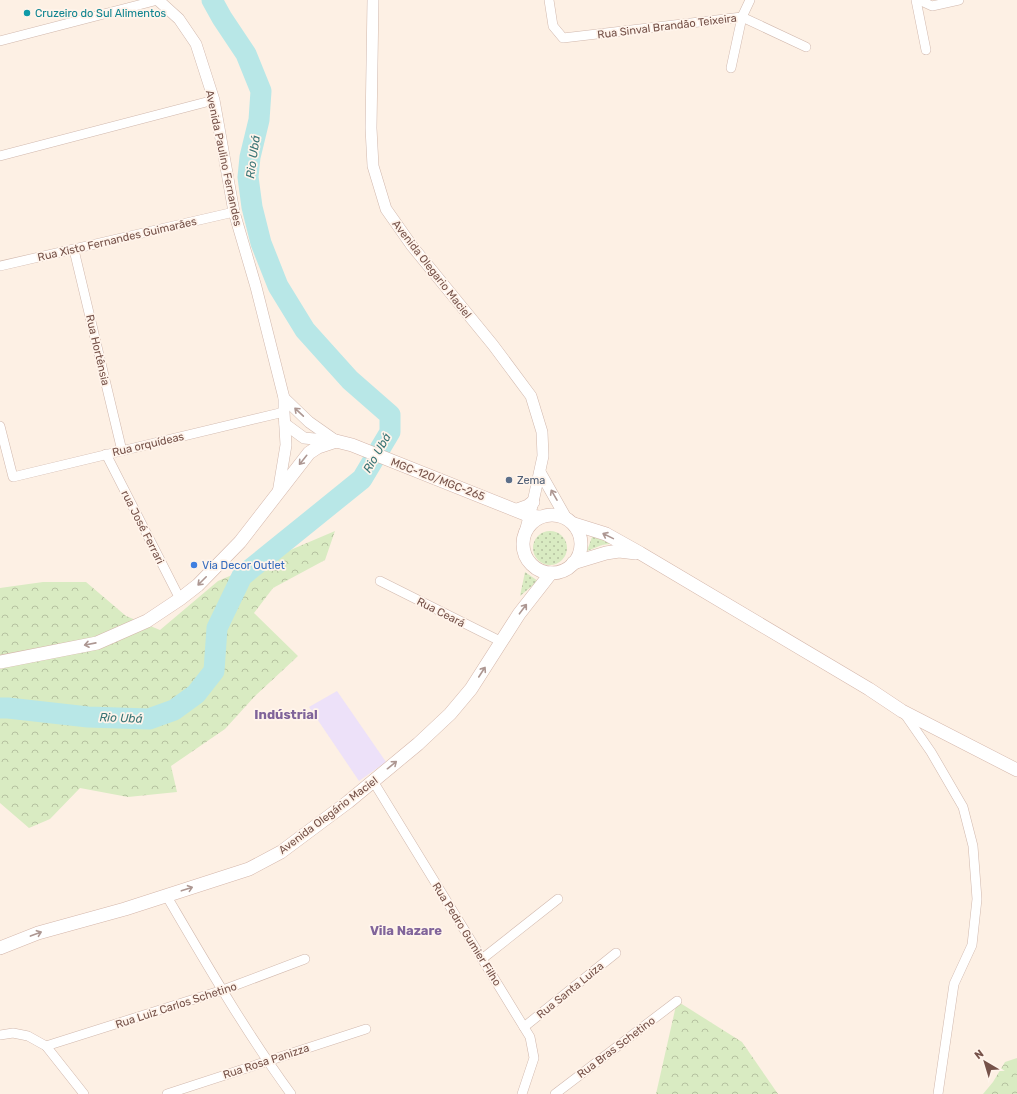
<svg xmlns="http://www.w3.org/2000/svg" width="1017" height="1094" font-family="Rubik,sans-serif">
<style>
.education{fill:#ede1f9}
.grass{fill:url(#grass-dots)}
.forest{fill:url(#forest-crowns)}
.lines{fill:none;stroke-linecap:round;stroke-linejoin:round}
.river{stroke:#b8e7e7;stroke-width:21}
.minor-casing{stroke:#d1b8ad;stroke-width:10}
.tertiary-casing{stroke:#d1b8ad;stroke-width:12}
.secondary-casing{stroke:#d4b6aa;stroke-width:14}
.minor{stroke:#fff;stroke-width:9}
.tertiary{stroke:#fff;stroke-width:11}
.secondary{stroke:#fff;stroke-width:13}
.oneway{stroke:#ad9792}
.culture-dot{fill:#0f9aa8;stroke:#fff4eb;stroke-width:1.5}
.service-dot{fill:#5c6f8a;stroke:#fff4eb;stroke-width:1.5}
.shop-dot{fill:#3f7fe0;stroke:#fff4eb;stroke-width:1.5}
.labels{text-anchor:middle;stroke-width:3.5;stroke-linejoin:round;paint-order:stroke}
.culture-label{font-size:11px;fill:#0d838f;stroke:#fff4eb;text-anchor:start}
.street-label{font-size:11px;fill:#765249;stroke:#fff4eb}
.service-label{font-size:11px;fill:#4e5e75;stroke:#fff4eb;text-anchor:start}
.shop-label{font-size:11px;fill:#366cbe;stroke:#fff4eb;text-anchor:start}
.water-label{font-size:12px;font-style:italic;fill:#397475;stroke:#fff4eb}
.quarter-label{font-size:13px;font-weight:bold;fill:#80649a;stroke:#fff4eb}
</style>
<defs>
<pattern id="grass-dots" width="8" height="8" patternUnits="userSpaceOnUse"><rect width="8" height="8" fill="#d9ebc2"/><path d="M2 2h.1M6 6h.1" fill="none" stroke="#b5c1a0" stroke-width="1.8" stroke-linecap="round"/></pattern>
<pattern id="forest-crowns" width="20" height="18" patternUnits="userSpaceOnUse"><rect width="20" height="18" fill="#d9ebc2"/><path d="M2 6a3 3 0 1 1 6 0M12 15a3 3 0 1 1 6 0" fill="none" stroke="#b5c1a0"/></pattern>
</defs>
<rect width="100%" height="100%" fill="#fdf0e4"/>
<polygon class="education" points="337,691 386,762 359,781 309,707"/>
<g class="grass">
<circle cx="550" cy="548" r="17"/>
<polygon points="592,537 604,538 615,543 602,545 587,551"/>
<polygon points="525,572 538,581 520,596"/>
</g>
<g class="forest">
<polygon points="335,531 325,560 273,588 254,613 298,656 255,696 225,729 171,766 177,792 128,797 80,788 50,819 29,828 0,803 0,588 43,582 86,582 126,616 160,630 218,581"/>
<polygon points="677,1001 742,1042 778,1094 656,1094"/>
<polygon points="1017,1058 1017,1094 983,1094 993,1082 1005,1062"/>
</g>
<g class="lines">
<polyline class="river" points="0,708 8,708 88,717 149,719 174,710 196,694 214,671 217,628 242,576 362,479 390,432 390,415 350,380 305,330 278,286 261,243 252,207 248,177 250,157 259,120 261,91 246,54 222,18 212,0"/>
<g class="minor-casing">
<g id="minor">
<polyline points="549,0 553,26 563,38 742,17 806,47"/>
<polyline points="916,0 926,50"/>
<polyline points="919,0 932,6 959,0"/>
<polyline points="0,41 158,0"/>
<polyline points="731,68 742,17 750,0"/>
<polyline points="0,156 214,100"/>
<polyline points="74,250 122,451"/>
<polyline points="0,266 234,212"/>
<polyline points="0,426 13,477 284,412"/>
<polyline points="106,454 180,599"/>
<polyline points="380,581 502,642"/>
<polyline points="904,713 931,752 963,807 973,846 977,899 972,945 954,984 938,1094"/>
<polyline points="373,781 530,1037 534,1058 522,1094"/>
<path d="M 166,895 C 206,963 245,1031 291,1094"/>
<polyline points="482,959 558,899"/>
<polyline points="524,1027 616,953"/>
<polyline points="0,1035 13,1033 28,1036 46,1046 84,1094"/>
<polyline points="46,1046 223,990 305,959"/>
<polyline points="167,1094 366,1029"/>
<polyline points="555,1094 677,1001"/>
</g>
</g>
<g class="tertiary-casing">
<g id="tertiary">
<polyline points="158,0 179,19 196,44 214,100 234,212 256,287 284,398 284,412 286,445 278,493"/>
<polyline points="373,0 371,128 373,166 386,209 412,246 493,345 531,396 542,432 543,456 533,502 525,532"/>
<polyline points="284,398 309,422 336,441"/>
<polyline points="285,424 304,438 336,441"/>
<polyline points="540,472 566,518"/>
</g>
</g>
<g class="secondary-casing">
<g id="secondary">
<polyline points="517,510 528,506 533,502"/>
<circle cx="552" cy="544" r="29"/>
<polyline points="574,524 606,534 640,553 869,689 902,711 1017,770"/>
<polyline points="573,563 606,553 619,551 636,553"/>
<polyline points="0,662 97,643 147,621 180,599 198,585 240,542 309,453 318,447 336,441 352,445 530,516 539,517"/>
<polyline points="0,948 38,933 125,909 249,869 281,852 348,802 418,744 450,714 471,689 519,614 551,573"/>
</g>
</g>
<use href="#minor" class="minor"/>
<use href="#tertiary" class="tertiary"/>
<use href="#secondary" class="secondary"/>
</g>
<defs><path id="oneway-shaft" d="M-6 0H5M1.5-3L5.5 0L1.5 3" fill="none" stroke-width="1.6" stroke-linecap="round" stroke-linejoin="round"/></defs>
<g class="oneway">
<use href="#oneway-shaft" transform="translate(299 412) rotate(-137)"/>
<use href="#oneway-shaft" transform="translate(303 460) rotate(129)"/>
<use href="#oneway-shaft" transform="translate(554 495) rotate(-120)"/>
<use href="#oneway-shaft" transform="translate(608 536) rotate(-154)"/>
<use href="#oneway-shaft" transform="translate(202 581) rotate(135)"/>
<use href="#oneway-shaft" transform="translate(523 609) rotate(-53)"/>
<use href="#oneway-shaft" transform="translate(90 644) rotate(169)"/>
<use href="#oneway-shaft" transform="translate(482 672) rotate(-57)"/>
<use href="#oneway-shaft" transform="translate(392 765) rotate(-39)"/>
<use href="#oneway-shaft" transform="translate(187 889) rotate(-18)"/>
<use href="#oneway-shaft" transform="translate(36 934) rotate(-20)"/>
</g>
<circle class="culture-dot" cx="27" cy="13" r="4"/>
<circle class="service-dot" cx="509" cy="480" r="4"/>
<circle class="shop-dot" cx="194" cy="565" r="4"/>
<g class="labels">
<g class="culture-label">
<text x="35" y="17">Cruzeiro do Sul Alimentos</text>
</g>
<g class="street-label">
<text transform="translate(667 26) rotate(-7)" y="4">Rua Sinval Brandão Teixeira</text>
<text transform="translate(224 158) rotate(78)" y="4">Avenida Paulino Fernandes</text>
<text transform="translate(117 239) rotate(-13)" y="4">Rua Xisto Fernandes Guimarães</text>
<text transform="translate(432 269) rotate(52)" y="4">Avenida Olegario Maciel</text>
<text transform="translate(98 350) rotate(77)" y="4">Rua Hortênsia</text>
<text transform="translate(148 444) rotate(-13)" y="4">Rua orquídeas</text>
<text transform="translate(438 479) rotate(21)" y="4">MGC-120/MGC-265</text>
<text transform="translate(143 527) rotate(63)" y="4">rua José Ferrari</text>
<text transform="translate(441 612) rotate(27)" y="4">Rua Ceará</text>
<text transform="translate(328 815) rotate(-37)" y="4">Avenida Olegário Maciel</text>
<text transform="translate(467 934) rotate(58)" y="4">Rua Pedro Gumier Filho</text>
<text transform="translate(570 990) rotate(-39)" y="4">Rua Santa Luiza</text>
<text transform="translate(176 1005) rotate(-18)" y="4">Rua Luiz Carlos Schetino</text>
<text transform="translate(616 1047) rotate(-37)" y="4">Rua Bras Schetino</text>
<text transform="translate(266 1061) rotate(-18)" y="4">Rua Rosa Panizza</text>
</g>
<g class="service-label">
<text x="517" y="484">Zema</text>
</g>
<g class="shop-label">
<text x="202" y="569">Via Decor Outlet</text>
</g>
<g class="water-label">
<text transform="translate(253 157) rotate(-82)" y="4">Rio Ubá</text>
<text transform="translate(377 453) rotate(-60)" y="4">Rio Ubá</text>
<text transform="translate(121 718) rotate(2)" y="4">Rio Ubá</text>
</g>
<g class="quarter-label">
<text x="286" y="719">Indústrial</text>
<text x="406" y="935">Vila Nazare</text>
</g>
</g>
<g transform="translate(985 1062) rotate(322)" stroke="#fff4eb" stroke-width="3" paint-order="stroke">
<path d="M0-3L7 15L0 10L-7 15Z" fill="#765249"/>
<text y="-6" font-size="11" font-weight="bold" text-anchor="middle" fill="#765249">N</text>
</g>
</svg>
